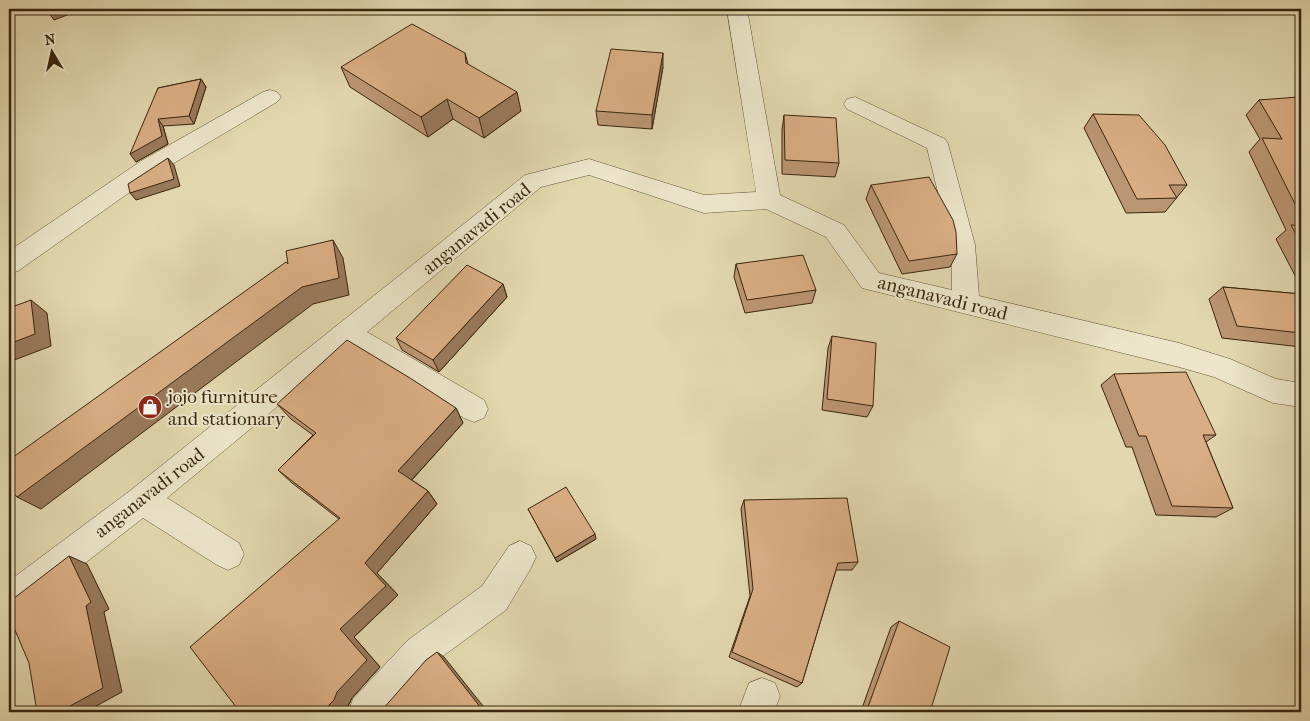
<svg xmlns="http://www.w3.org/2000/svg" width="1310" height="721" font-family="'IM FELL French Canon',serif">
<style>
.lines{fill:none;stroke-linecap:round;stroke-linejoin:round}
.street-casing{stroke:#635235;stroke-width:1}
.street{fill:#ece5ca;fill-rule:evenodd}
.wall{fill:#bb9672;stroke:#39250d}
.shaded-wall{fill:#997a5c;stroke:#39250d}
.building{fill:#daae84;stroke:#39250d}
.labels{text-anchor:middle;stroke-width:4;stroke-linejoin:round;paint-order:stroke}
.street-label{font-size:19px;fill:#39250d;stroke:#ece5ca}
.poi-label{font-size:19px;fill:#39250d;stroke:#ece5ca;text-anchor:start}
</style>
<rect width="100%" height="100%" fill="#e2d7ae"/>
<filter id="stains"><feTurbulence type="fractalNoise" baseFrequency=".004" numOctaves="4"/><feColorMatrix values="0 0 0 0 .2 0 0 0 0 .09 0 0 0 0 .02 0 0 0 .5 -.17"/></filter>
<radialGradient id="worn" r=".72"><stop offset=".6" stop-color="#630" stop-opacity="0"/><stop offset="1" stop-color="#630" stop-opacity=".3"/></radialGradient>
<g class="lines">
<g class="street-casing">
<g id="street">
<polygon points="727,9 747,9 780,195 844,225 879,273 952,290 951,245 927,148 847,109 844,104 847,99 855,97 945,139 948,144 975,245 979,296 1179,343 1230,359 1276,379 1301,383 1301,407 1273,403 1214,377 1179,367 862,288 826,237 766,209 704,213 589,175 541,187 367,332 484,400 488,409 484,418 474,422 464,418 348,348 167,498 239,543 244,554 239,565 228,570 217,565 143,518 21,613 9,618 9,581 131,490 525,175 589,159 704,195 756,192"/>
<polygon points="270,90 277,92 281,97 277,102 157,173 18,271 9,274 9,251 141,161 263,92"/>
<polygon points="520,541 531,546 536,557 531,568 506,610 432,664 390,712 348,712 353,699 408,640 482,586 509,546"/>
<polygon points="762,678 775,683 780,696 774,712 738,712 749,683"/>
</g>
</g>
<use href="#street" class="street"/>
</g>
<g class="wall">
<polygon points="1295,9 1301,9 1301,17"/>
<polygon points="465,53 468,64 521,111 484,138 453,119 428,137 350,87 341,67"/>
<polygon points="663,67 652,129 598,125 596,111"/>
<polygon points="201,79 206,87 194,124 163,126 168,144 136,162 158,88"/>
<polygon points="1259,100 1301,101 1301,287 1276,239 1286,230 1249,152 1260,139 1246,115"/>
<polygon points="1093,114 1187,185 1165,212 1126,213 1084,128"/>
<polygon points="784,115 839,163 835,177 782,174 782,130"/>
<polygon points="871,185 957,254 950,267 902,274 866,199"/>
<polygon points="736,264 816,290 812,303 745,313 734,277"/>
<polygon points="503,284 507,297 439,372 402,350 396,338"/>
<polygon points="1223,287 1301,294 1301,347 1222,338 1209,299"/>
<polygon points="832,336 873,406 867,417 822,410 828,348"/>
<polygon points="1114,374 1216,435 1206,442 1233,508 1216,517 1156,515 1132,447 1126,447 1101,385"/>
<polygon points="277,404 456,408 463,423 412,480 428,491 437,504 377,573 398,595 354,637 380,667 352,698 348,706 339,519 292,483 278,470 313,435 291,419"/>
<polygon points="744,500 858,562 852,570 836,570 802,683 797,687 729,657 750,596 741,509"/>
<polygon points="528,509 596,539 557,562"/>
<polygon points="899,621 930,712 863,712 861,711 891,627"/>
</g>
<g class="shaded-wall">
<polygon points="46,9 83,9 54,20"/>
<polygon points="663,53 663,67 652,129 652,115"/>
<polygon points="201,79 206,87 194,124 189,116"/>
<polygon points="517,92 521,111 484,138 479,118"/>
<polygon points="447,99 453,119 428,137 421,117"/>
<polygon points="158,119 163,126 168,144 136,162 130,154"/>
<polygon points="168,158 174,165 180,186 136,200 130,193"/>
<polygon points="333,240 343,258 349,295 313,304 41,509 17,497"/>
<polygon points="503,284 507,297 439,372 433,360"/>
<polygon points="31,300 47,313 51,346 9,362 9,344"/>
<polygon points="456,408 463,423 408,484 398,471"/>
<polygon points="428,491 437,504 377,573 398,595 354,637 380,667 352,698 348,706 342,712 322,712 340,629 365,563"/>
<polygon points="595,534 596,539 557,562 555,558"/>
<polygon points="69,556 87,564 109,609 104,612 122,692 85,712 59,712"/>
<polygon points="437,652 444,657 487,711 486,712 476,712"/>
</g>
<g class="building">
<polygon points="412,24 465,53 466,63 517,92 479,118 447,99 421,117 341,67"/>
<polygon points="611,49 663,53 652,115 596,111"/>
<polygon points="201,79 189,116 158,119 162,136 130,154 158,88"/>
<polygon points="1298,97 1301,101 1301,216 1262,138 1282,139 1259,100"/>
<polygon points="1093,114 1139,115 1165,145 1187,185 1169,185 1177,198 1137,199"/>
<polygon points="784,115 836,118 839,163 785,160"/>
<polygon points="168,158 174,179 130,193 128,184"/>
<polygon points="929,177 953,220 956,232 957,254 909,261 871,185"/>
<polygon points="1291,225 1301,226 1301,244"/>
<polygon points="333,240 339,278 302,287 17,497 9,487 9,460 286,262 288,264 286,251"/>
<polygon points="803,255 816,290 747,300 736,264"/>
<polygon points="467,265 503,284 433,360 396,338"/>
<polygon points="1223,287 1301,294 1301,333 1237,326"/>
<polygon points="31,300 35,334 9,344 9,308"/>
<polygon points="832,336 876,343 873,406 827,399"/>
<polygon points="347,340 410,378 456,408 398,471 428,491 365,563 386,586 340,629 367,660 337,692 334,700 322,712 240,712 190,647 340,518 278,470 316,433 277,404"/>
<polygon points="1186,372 1216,435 1203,435 1233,508 1172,506 1146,436 1139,436 1114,374"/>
<polygon points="566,487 595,534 555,558 528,509"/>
<polygon points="847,498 858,562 838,563 802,683 732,652 753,589 744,500"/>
<polygon points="69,556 91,602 86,606 103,688 59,712 37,712 29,663 9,616 9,602"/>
<polygon points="899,621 950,647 930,712 877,712 868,707"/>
<polygon points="437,652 481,708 476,712 370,712 369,710 382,710 426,660"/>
</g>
<defs>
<g id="shop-disc" transform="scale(1.25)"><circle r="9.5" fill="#8f2418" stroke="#ece5ca"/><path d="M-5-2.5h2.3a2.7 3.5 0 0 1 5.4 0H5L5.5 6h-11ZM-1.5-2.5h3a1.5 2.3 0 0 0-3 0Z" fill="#fff"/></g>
</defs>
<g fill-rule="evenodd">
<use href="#shop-disc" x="150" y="407"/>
</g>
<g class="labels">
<g class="street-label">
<text transform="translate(476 228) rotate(-39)" y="7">anganavadi road</text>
<text transform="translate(943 297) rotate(14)" y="7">anganavadi road</text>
<text transform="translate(149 492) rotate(-38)" y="7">anganavadi road</text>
</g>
<g class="poi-label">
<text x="168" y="403">jojo furniture<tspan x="168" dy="22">and stationary</tspan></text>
</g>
</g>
<rect width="1310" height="721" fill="none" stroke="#e2d7ae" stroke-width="30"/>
<rect x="10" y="10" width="1290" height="701" fill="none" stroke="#39250d" stroke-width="2.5"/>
<rect x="15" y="15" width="1280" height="691" fill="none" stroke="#39250d"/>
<g transform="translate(52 52) rotate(351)" stroke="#ece5ca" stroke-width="4" paint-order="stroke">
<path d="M0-4L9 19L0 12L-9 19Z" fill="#39250d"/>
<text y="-8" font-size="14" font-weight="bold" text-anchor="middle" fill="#39250d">N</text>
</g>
<rect width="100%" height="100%" filter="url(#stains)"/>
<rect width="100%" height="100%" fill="url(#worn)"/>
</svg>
